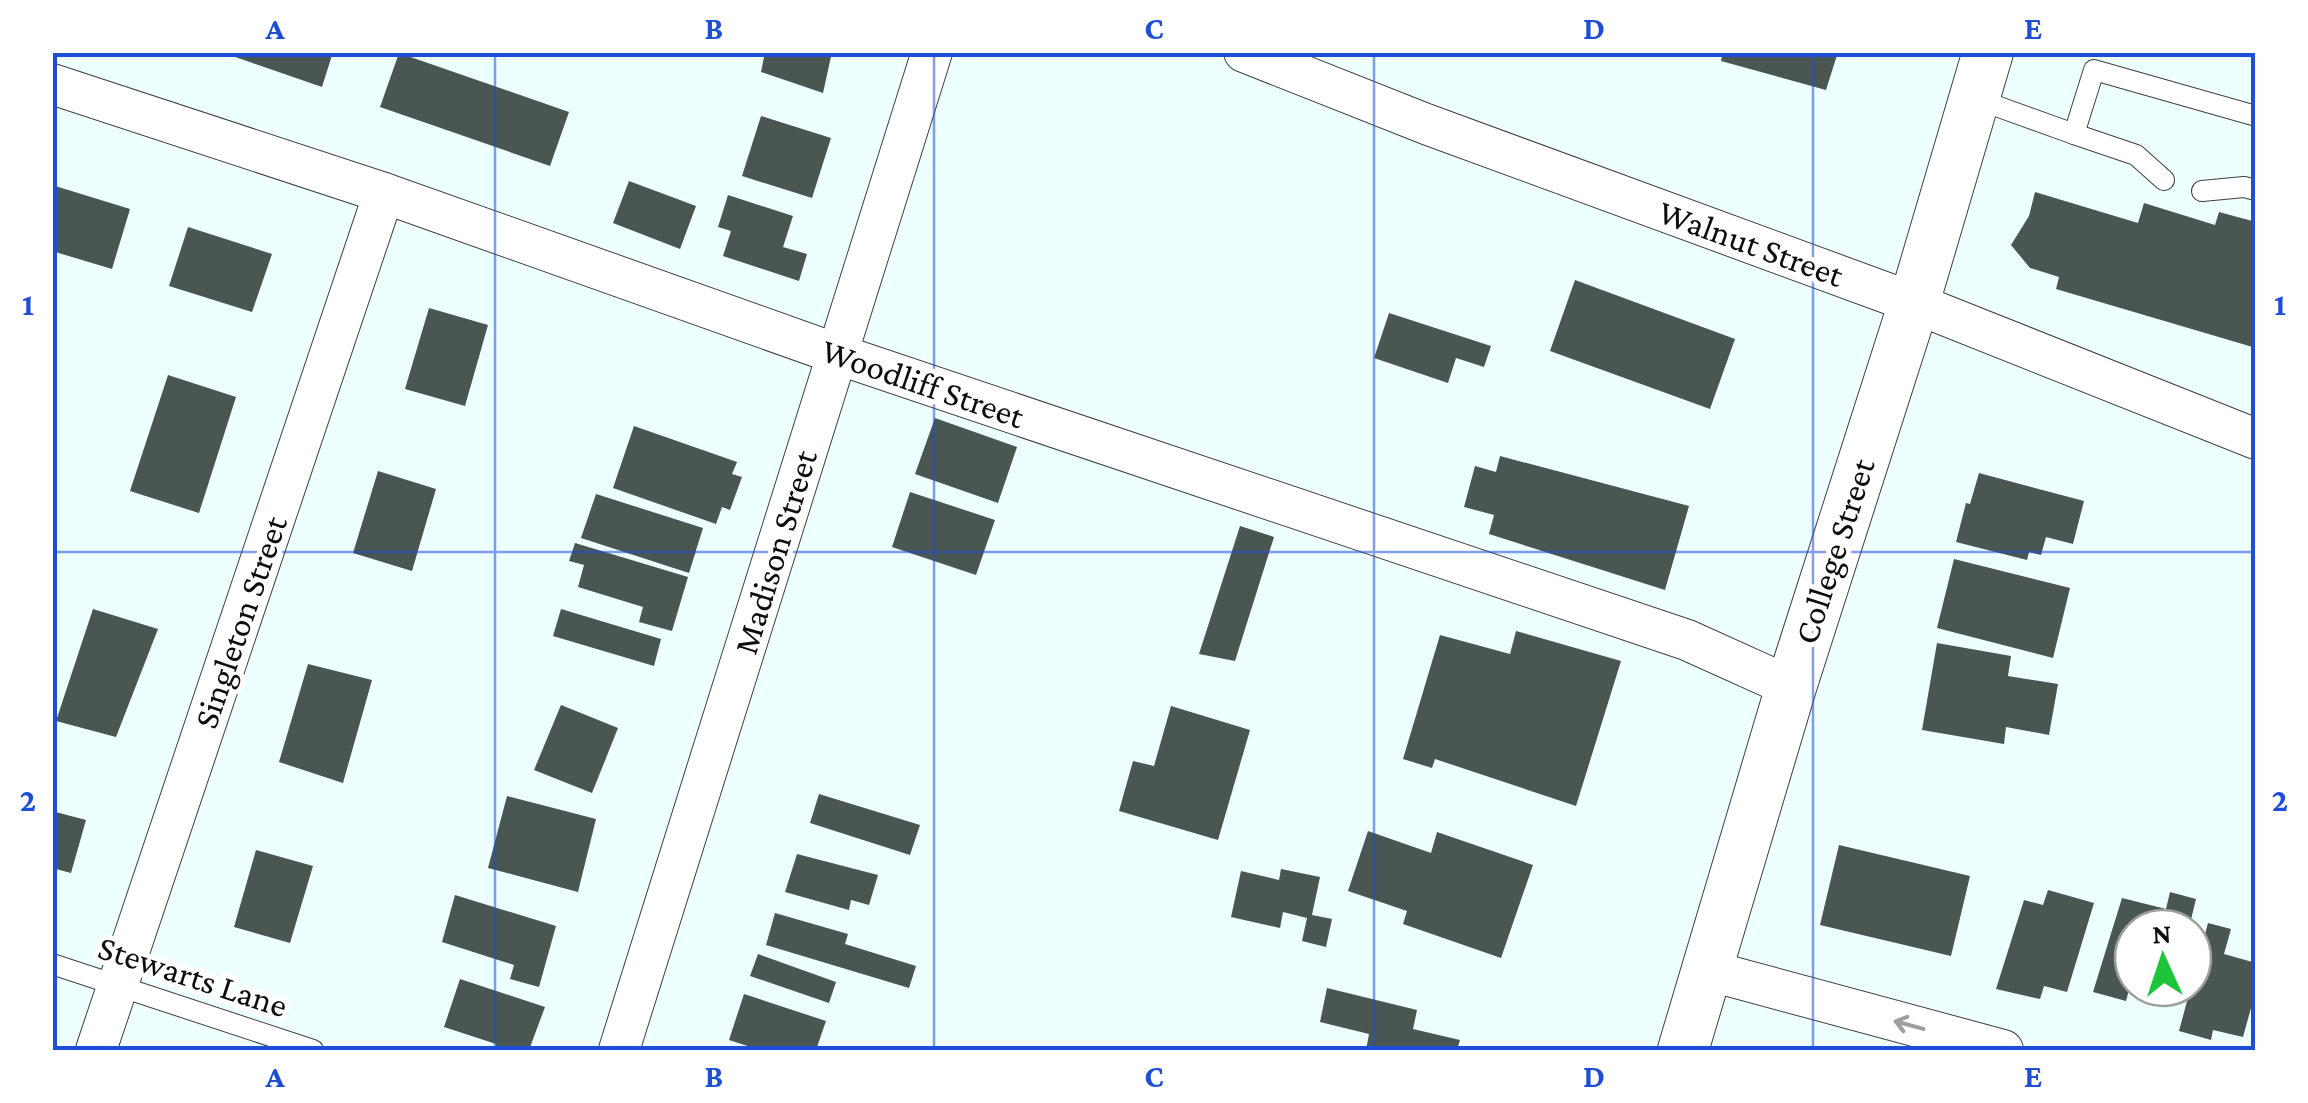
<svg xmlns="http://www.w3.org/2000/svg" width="2308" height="1103" font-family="'Crimson Pro',serif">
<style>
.building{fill:#495651}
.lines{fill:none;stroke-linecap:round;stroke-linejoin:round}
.service-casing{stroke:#404040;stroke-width:22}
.minor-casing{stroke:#404040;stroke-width:42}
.tertiary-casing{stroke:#404040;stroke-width:52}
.service{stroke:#fff;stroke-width:20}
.minor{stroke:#fff;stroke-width:40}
.tertiary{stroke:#fff;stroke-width:50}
.oneway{stroke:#9e9e9e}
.grid{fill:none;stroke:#1d4ed8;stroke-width:2.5;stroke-opacity:0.55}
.labels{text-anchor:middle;stroke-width:10;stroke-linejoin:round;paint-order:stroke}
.street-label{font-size:35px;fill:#0d0d0d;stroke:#fff}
.neatline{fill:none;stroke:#1d4ed8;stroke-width:4}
.grid-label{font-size:32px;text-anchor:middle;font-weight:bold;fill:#1d4ed8}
</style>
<rect width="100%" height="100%" fill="#edffff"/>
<g class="building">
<polygon points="221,52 333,52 322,87"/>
<polygon points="765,52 832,52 823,93 761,72"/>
<polygon points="1723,52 1838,52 1826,90 1721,61"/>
<polygon points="399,53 569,112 550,166 380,107"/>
<polygon points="761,116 831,138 812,198 742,176"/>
<polygon points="629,181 696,206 680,249 613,223"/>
<polygon points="52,185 130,209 112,269 52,251"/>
<polygon points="2035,192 2138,223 2144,203 2215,225 2219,212 2256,222 2256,348 2056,289 2059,277 2030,268 2011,245 2029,216"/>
<polygon points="728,195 793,216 783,247 807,254 799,281 723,256 731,231 718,227"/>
<polygon points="188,227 272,254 252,312 169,286"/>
<polygon points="1575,280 1735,339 1710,409 1550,351"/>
<polygon points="429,308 488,325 465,406 405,389"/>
<polygon points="1389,313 1491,346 1484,367 1456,358 1448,383 1374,358"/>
<polygon points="168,375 236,397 199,513 130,491"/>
<polygon points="935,418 1017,447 998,503 915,474"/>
<polygon points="634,426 737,462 732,474 742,477 730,510 722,507 716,524 613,488"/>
<polygon points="1500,456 1689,506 1665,590 1489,534 1494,515 1464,507 1475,466 1496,472"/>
<polygon points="378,471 436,489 412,571 353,553"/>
<polygon points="1979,473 2084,501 2073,544 2046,537 2041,555 2029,552 2027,560 1956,542 1966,503 1970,504"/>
<polygon points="910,492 995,520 976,575 892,547"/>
<polygon points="596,494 703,528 689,573 581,538"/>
<polygon points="1240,526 1274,537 1235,661 1199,654"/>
<polygon points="575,543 688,577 672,631 639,622 643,607 578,587 584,565 569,561"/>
<polygon points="1954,559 2070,588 2053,658 1937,628"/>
<polygon points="93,609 158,629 116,737 56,721"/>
<polygon points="561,609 661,639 654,666 553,636"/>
<polygon points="1516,631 1621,661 1576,806 1435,759 1432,768 1403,759 1440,635 1510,654"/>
<polygon points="1937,643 2011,656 2008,676 2058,684 2049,735 2006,727 2004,744 1922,730"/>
<polygon points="308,664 372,680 343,783 279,762"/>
<polygon points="561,705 618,728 592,793 534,770"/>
<polygon points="1171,706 1250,730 1218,840 1119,811 1133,761 1154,766"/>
<polygon points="819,794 920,825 910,855 810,823"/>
<polygon points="507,796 596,819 578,892 488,868"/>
<polygon points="52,811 86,820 71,873 52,868"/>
<polygon points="1368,831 1431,853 1437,832 1533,865 1501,958 1403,924 1407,911 1348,891"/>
<polygon points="1839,845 1970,876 1951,956 1820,925"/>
<polygon points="256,850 313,866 290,943 234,927"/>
<polygon points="797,854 878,875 869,905 851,900 849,910 785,892"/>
<polygon points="1281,869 1320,877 1312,915 1332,919 1326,947 1302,941 1307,918 1283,912 1280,928 1231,917 1241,871 1279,880"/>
<polygon points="2048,890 2094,903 2067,992 2044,986 2040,999 1996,989 2024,900 2043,905"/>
<polygon points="2170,892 2196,899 2189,928 2133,928 2133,987 2130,986 2126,1001 2093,992 2122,898 2166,909"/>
<polygon points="455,895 556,926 539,987 510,979 514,965 442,942"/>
<polygon points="775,913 848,934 845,944 916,966 909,988 766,945"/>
<polygon points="2208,923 2231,929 2224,954 2256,963 2256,1010 2251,1008 2243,1037 2213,1030 2211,1040 2179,1031"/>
<polygon points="758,954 836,982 829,1003 750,976"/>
<polygon points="460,979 545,1007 529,1050 494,1050 496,1044 444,1027"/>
<polygon points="1327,988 1417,1010 1413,1029 1460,1040 1457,1050 1366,1050 1369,1034 1320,1022"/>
<polygon points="2143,988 2174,988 2171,996"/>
<polygon points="744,994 826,1021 816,1050 760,1050 729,1040"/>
</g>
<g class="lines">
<g class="service-casing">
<g id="service">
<polyline points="1974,98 2074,134 2094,70 2256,116"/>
<polyline points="2074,134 2136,155 2164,180"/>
<polyline points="2202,191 2244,187 2256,190"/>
<polyline points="52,964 313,1050"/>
</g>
</g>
<g class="minor-casing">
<g id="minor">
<polyline points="1244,52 1426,124 1914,303 2256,439"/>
<polyline points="52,84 384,193 837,354 1687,640 1791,687"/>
<polyline points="1707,970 2003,1050"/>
<polyline points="96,1050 384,193"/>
<polyline points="619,1050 932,52"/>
</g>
</g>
<g class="tertiary-casing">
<polyline id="tertiary" points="1683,1050 1791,687 1914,303 1988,52"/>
</g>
<use href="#service" class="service"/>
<use href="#minor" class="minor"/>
<use href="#tertiary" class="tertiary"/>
</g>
<defs><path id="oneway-shaft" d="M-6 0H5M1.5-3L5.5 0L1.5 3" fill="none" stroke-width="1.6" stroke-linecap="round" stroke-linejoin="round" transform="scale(2.5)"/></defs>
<use class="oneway" href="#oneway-shaft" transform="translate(1909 1025) rotate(-165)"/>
<path class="grid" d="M 495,52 L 495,1050M 934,52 L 934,1050M 1374,52 L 1374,1050M 1813,52 L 1813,1050M 52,552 L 2256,552"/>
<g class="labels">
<g class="street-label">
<text transform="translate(1751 243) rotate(20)" y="12">Walnut Street</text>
<text transform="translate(923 383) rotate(19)" y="12">Woodliff Street</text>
<text transform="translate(1834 551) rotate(-72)" y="12">College Street</text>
<text transform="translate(775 552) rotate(-73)" y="12">Madison Street</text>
<text transform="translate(240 622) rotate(-71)" y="12">Singleton Street</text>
<text transform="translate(193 976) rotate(18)" y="12">Stewarts Lane</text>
</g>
</g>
<rect width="2308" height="1103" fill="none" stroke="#ffffff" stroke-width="110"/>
<g transform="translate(2163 958) rotate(357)"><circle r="48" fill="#ffffff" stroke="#9e9e9e" stroke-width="2.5"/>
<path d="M0-8L18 38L0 25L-18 38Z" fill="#1ec439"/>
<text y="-15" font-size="28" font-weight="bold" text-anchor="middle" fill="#0d0d0d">N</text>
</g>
<rect x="55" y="55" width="2198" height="993" class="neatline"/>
<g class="grid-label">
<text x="275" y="39">A</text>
<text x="714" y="39">B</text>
<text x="1154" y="39">C</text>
<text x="1594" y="39">D</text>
<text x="2033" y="39">E</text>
<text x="28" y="315">1</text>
<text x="2280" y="315">1</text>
<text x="28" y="811">2</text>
<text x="2280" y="811">2</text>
<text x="275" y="1087">A</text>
<text x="714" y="1087">B</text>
<text x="1154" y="1087">C</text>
<text x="1594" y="1087">D</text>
<text x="2033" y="1087">E</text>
</g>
</svg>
